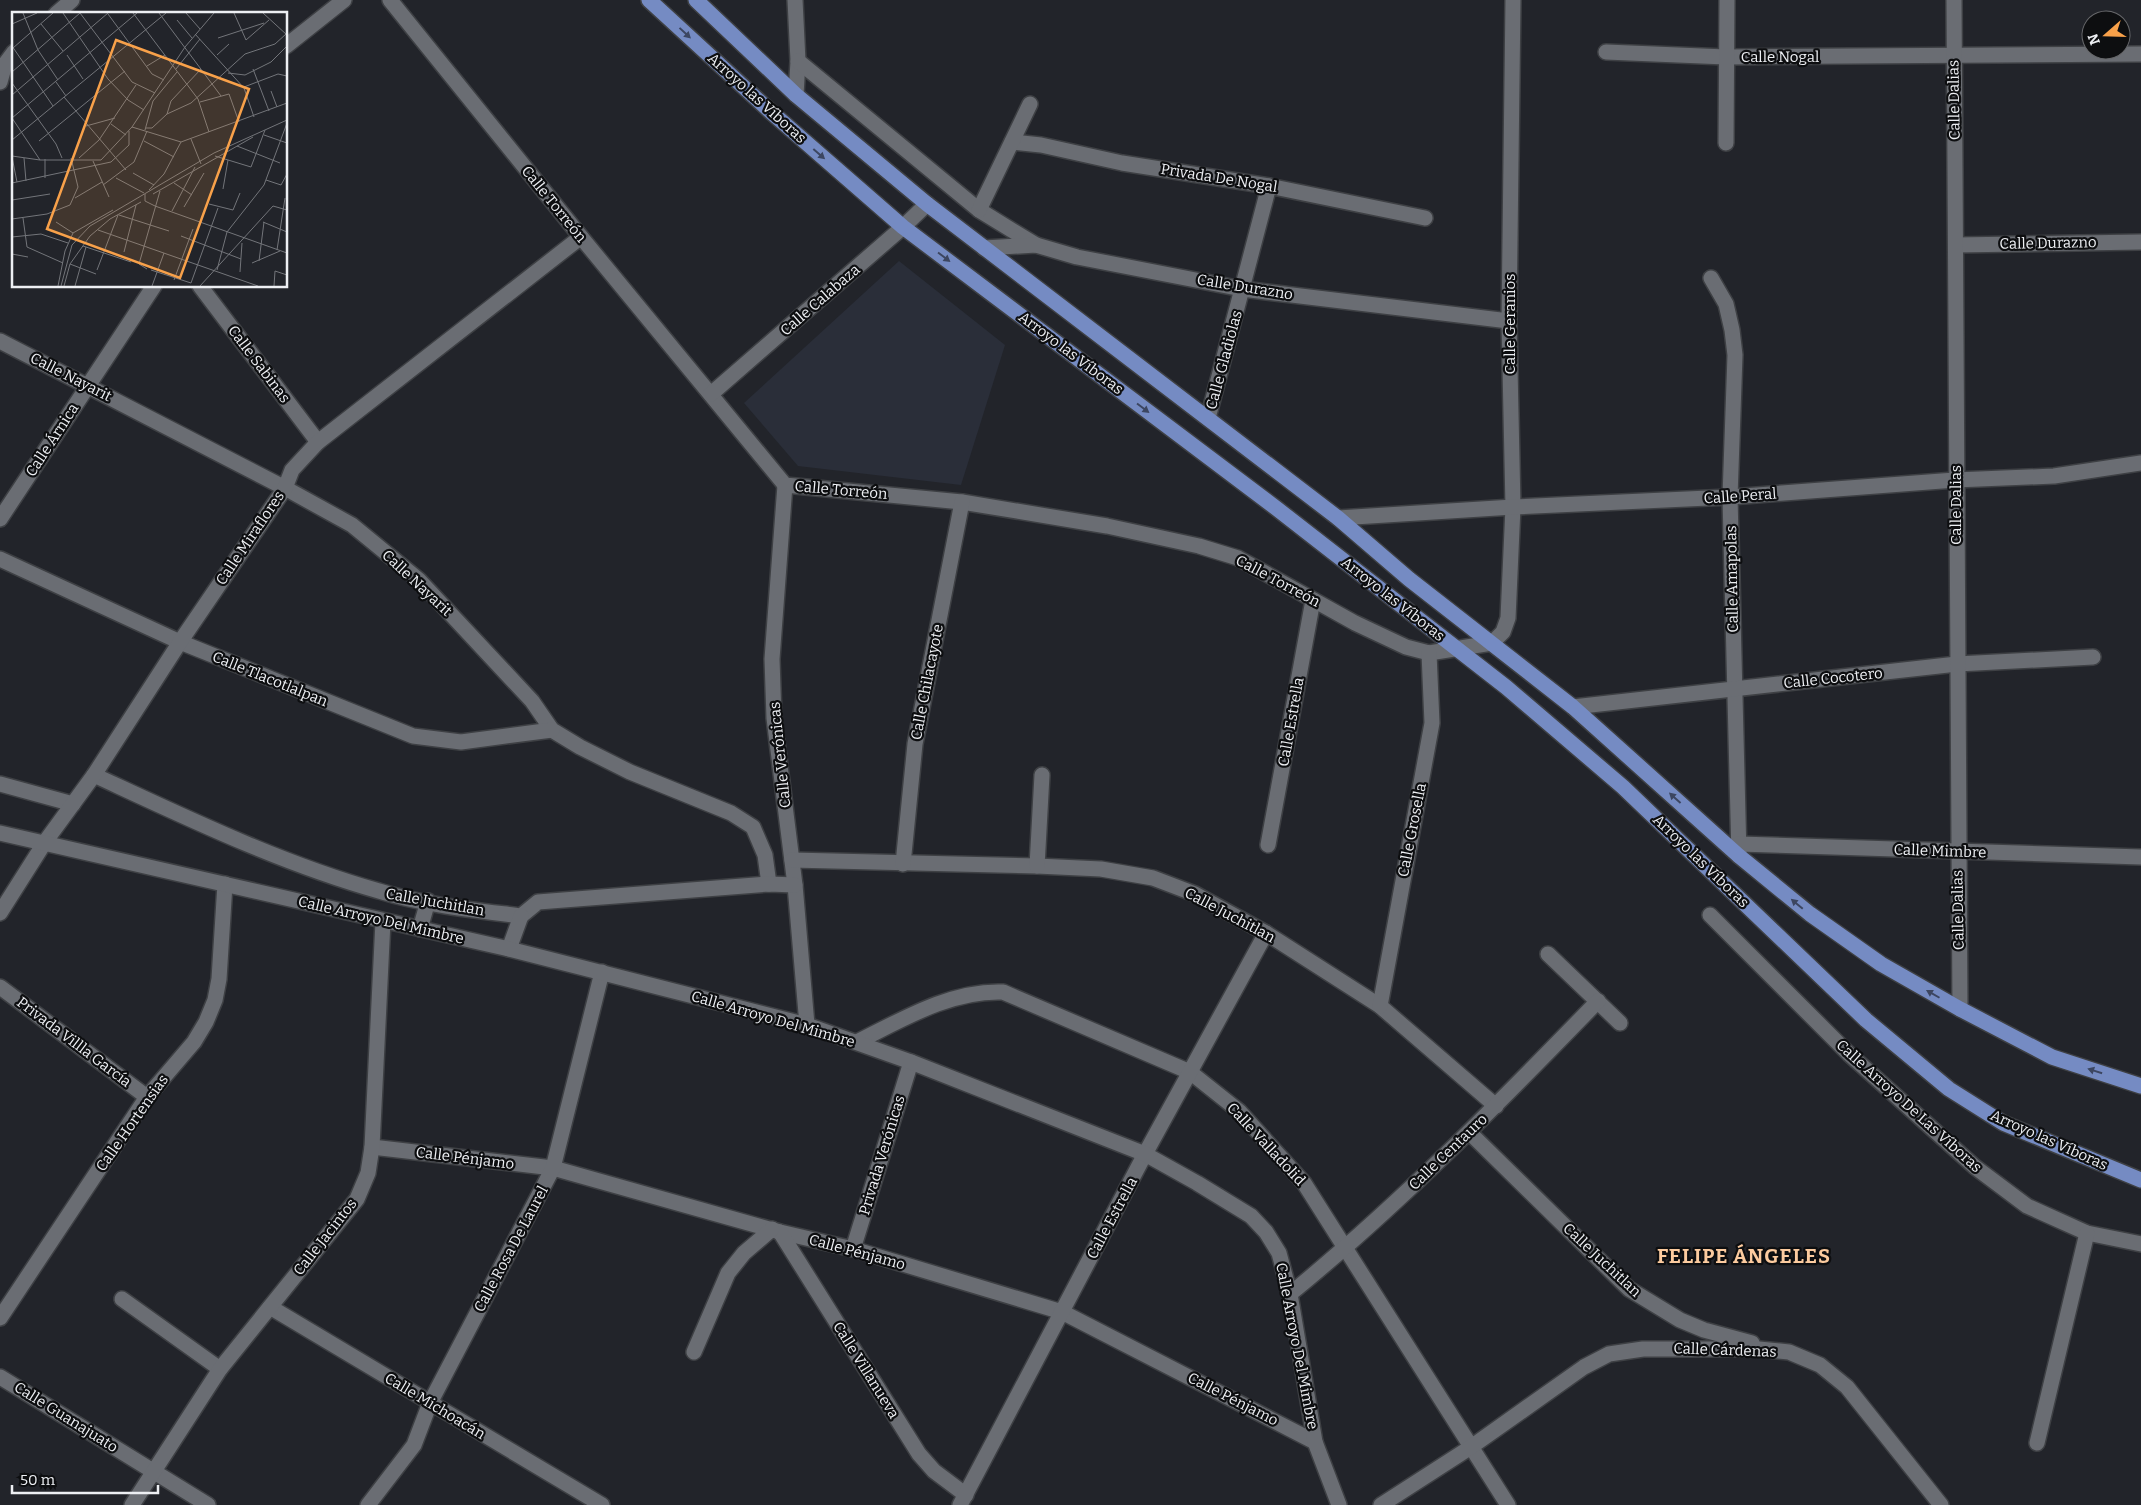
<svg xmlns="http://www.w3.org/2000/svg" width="2141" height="1505" font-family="Bitter,serif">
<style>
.built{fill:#2a2e39}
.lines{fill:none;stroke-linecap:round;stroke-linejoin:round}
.street-casing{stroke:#3e4044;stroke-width:18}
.secondary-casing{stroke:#3e4044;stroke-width:18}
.primary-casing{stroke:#3e4044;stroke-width:18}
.street{stroke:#6a6d73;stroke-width:15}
.secondary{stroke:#6a6d73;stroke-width:15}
.primary{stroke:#758bc3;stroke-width:15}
.oneway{fill:#3c4661}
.labels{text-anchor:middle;stroke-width:4.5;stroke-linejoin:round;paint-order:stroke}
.street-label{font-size:15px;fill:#edeff3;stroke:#0d0e10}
.district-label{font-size:20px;font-weight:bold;letter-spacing:1px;fill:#fccb9f;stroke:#0d0e10}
.inset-road{fill:none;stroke:#73757a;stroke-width:1}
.view{fill:#f8a14a;fill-opacity:0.15;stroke:#f8a14a;stroke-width:2.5}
.inset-edge{fill:none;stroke:#edeff3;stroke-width:2.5}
</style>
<rect width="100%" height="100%" fill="#22242a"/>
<polygon class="built" points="899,261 1005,345 961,485 798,466 744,403"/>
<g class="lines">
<g class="street-casing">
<g id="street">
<polyline points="390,0 581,237 785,485 962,502 1107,526 1199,546 1238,558 1355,623 1406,647 1429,653 1492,643 1503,632 1508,618 1513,507 1509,321 1513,0"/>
<polyline points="795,0 798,61 796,95"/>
<polyline points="56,14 72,0"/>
<polyline points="286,46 344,0"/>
<polyline points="1606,52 1726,57 2141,54"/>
<polyline points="798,61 979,210 1036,245"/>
<polyline points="0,82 5,64 14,52"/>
<polyline points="1012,142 1041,145 1122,163 1269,186 1425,218"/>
<polyline points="1726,143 1727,0"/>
<polyline points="979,210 1030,104"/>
<polyline points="1956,245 2141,242"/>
<polyline points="984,248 1036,245 1077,257 1242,289 1509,321"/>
<polyline points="1711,278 1726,304 1732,330 1735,355 1730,497 1739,856"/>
<polyline points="200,286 318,442"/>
<polyline points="0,341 285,488 352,525 419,580 532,701 552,730 580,747 630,772 731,813 753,827 765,855 769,884"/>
<polyline points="711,394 903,227 927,204"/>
<polyline points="1208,418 1269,186"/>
<polyline points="785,485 772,659 774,718 795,885 807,1025"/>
<polyline points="1338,518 1513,507 1730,497 1955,480 2054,476 2141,463"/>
<polyline points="0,519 154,286"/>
<polyline points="0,559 180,642 413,736 461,742 552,730"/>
<polyline points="1573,707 1957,664 2093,657"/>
<path d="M 94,775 C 187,818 280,863 379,891 C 424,905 474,910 521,916 L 538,902 L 769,884 L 795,885"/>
<polyline points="0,784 73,804"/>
<polyline points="1739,844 2141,857"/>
<polyline points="1268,845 1313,600"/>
<polyline points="792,860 1037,866 1101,869 1153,878 1195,894 1266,933 1380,1006 1496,1106"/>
<polyline points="903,864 915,744 962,502"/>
<polyline points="1037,866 1042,775"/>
<polyline points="0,913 45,842 94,775 180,642 285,488 292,470 318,442 581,237"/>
<polyline points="1710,915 1849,1054 1975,1167 2027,1206 2087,1233 2141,1244"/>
<polyline points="420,929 428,901"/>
<polyline points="509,949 521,916"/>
<polyline points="1548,954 1620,1023"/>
<polyline points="0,987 147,1097"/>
<polyline points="1380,1006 1432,723 1429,653"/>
<path d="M 857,1042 C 903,1019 951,990 1003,992 L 1190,1072 L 1239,1111 L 1304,1183 L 1508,1505"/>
<polyline points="1470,1133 1629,1289 1680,1320 1704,1330 1752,1343"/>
<polyline points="372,1147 553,1168 780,1232 853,1249 1062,1312 1315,1442"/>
<polyline points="780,1232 919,1454 934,1471 966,1495"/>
<polyline points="853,1249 911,1062"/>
<path d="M 1290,1294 C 1400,1204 1499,1103 1598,1001"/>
<polyline points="122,1299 220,1369"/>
<polyline points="270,1307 602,1505"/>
<polyline points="0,1318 147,1097 194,1042 206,1022 215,1000 219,979 225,884"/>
<polyline points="694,1352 728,1273 744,1253 772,1229"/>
<polyline points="0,1377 208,1505"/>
<polyline points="2037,1443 2087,1233"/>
<polyline points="132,1505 220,1369 357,1199 368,1173 372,1147 383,921"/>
<polyline points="368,1505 414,1445 430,1403 553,1168 602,972"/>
<polyline points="960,1505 1145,1154 1266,933"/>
<polyline points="1381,1505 1471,1447 1584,1367 1609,1354 1643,1349 1759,1349 1789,1352 1820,1365 1847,1387 1941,1505"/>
</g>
</g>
<g class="secondary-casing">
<g id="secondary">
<polyline points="1954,0 1960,1009"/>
<polyline points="0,833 509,949 807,1025 911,1062 1145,1154 1197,1183 1251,1216 1266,1232 1279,1253 1290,1294 1315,1442 1339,1505"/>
</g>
</g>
<g class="primary-casing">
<g id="primary">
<polyline points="649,0 771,112 903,227 1276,508 1506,687 1623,787 1866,1020 1949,1089 2003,1123 2141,1180"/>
<polyline points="696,0 796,95 927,204 1338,518 1409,579 1573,707 1739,856 1810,914 1881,964 1960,1009 2052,1057 2141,1086"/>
</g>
</g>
<use href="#street" class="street"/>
<use href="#secondary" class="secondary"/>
<use href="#primary" class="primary"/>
</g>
<defs><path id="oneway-solid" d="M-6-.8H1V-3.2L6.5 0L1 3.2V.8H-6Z" transform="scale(1.25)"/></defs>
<g class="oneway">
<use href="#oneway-solid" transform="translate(685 33) rotate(43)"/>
<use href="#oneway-solid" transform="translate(819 154) rotate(41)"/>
<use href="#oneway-solid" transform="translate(944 257) rotate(37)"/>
<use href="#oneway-solid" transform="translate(1143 408) rotate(37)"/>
<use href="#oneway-solid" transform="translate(1675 798) rotate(-138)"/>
<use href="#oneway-solid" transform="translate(1797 904) rotate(-140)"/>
<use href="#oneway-solid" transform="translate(1933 994) rotate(-150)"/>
<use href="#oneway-solid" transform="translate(2095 1071) rotate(-162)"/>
</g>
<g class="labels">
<g class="street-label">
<text x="1780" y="62">Calle Nogal</text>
<text transform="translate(757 98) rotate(42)" y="5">Arroyo las Víboras</text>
<text transform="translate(1954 100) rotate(-91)" y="5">Calle Dalias</text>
<text transform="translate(1219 178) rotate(9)" y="5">Privada De Nogal</text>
<text transform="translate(554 204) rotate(51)" y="5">Calle Torreón</text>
<text transform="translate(2048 243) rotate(-1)" y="5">Calle Durazno</text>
<text transform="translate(1245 287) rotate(9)" y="5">Calle Durazno</text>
<text transform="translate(820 300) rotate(-41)" y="5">Calle Calabaza</text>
<text transform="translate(1510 324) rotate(-90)" y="5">Calle Geranios</text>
<text transform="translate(1071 353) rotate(37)" y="5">Arroyo las Víboras</text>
<text transform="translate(1224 360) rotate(-75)" y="5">Calle Gladiolas</text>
<text transform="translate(259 364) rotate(53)" y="5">Calle Sabinas</text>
<text transform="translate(71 377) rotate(27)" y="5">Calle Nayarit</text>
<text transform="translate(52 440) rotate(-57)" y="5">Calle Árnica</text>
<text transform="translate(841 490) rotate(5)" y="5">Calle Torreón</text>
<text transform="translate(1740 496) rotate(-4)" y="5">Calle Peral</text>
<text transform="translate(1956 505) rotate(-90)" y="5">Calle Dalias</text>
<text transform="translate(250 538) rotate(-56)" y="5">Calle Miraflores</text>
<text transform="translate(1732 579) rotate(-91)" y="5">Calle Amapolas</text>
<text transform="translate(1278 581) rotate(28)" y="5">Calle Torreón</text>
<text transform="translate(417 583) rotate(43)" y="5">Calle Nayarit</text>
<text transform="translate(1393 599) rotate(38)" y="5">Arroyo las Víboras</text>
<text transform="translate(1833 678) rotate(-6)" y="5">Calle Cocotero</text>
<text transform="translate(270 679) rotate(22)" y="5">Calle Tlacotlalpan</text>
<text transform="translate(927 682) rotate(-79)" y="5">Calle Chilacayote</text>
<text transform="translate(1291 722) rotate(-80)" y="5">Calle Estrella</text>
<text transform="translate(780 755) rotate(-96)" y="5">Calle Verónicas</text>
<text transform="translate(1412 830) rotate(-79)" y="5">Calle Grosella</text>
<text transform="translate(1940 851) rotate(2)" y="5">Calle Mimbre</text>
<text transform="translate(1701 861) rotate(44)" y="5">Arroyo las Víboras</text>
<text transform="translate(435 902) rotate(10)" y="5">Calle Juchitlan</text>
<text transform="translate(1958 910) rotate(-91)" y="5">Calle Dalias</text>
<text transform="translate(1230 915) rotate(28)" y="5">Calle Juchitlan</text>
<text transform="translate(381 920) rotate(13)" y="5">Calle Arroyo Del Mimbre</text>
<text transform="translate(773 1019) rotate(16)" y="5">Calle Arroyo Del Mimbre</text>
<text transform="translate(74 1042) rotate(37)" y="5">Privada Villla García</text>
<text transform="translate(1909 1106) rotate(42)" y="5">Calle Arroyo De Las Víboras</text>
<text transform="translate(132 1123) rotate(-55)" y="5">Calle Hortensias</text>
<text transform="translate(2049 1140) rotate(24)" y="5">Arroyo las Víboras</text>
<text transform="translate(1266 1144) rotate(47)" y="5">Calle Valladolid</text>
<text transform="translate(1448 1152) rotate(-44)" y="5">Calle Centauro</text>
<text transform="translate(882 1155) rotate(-73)" y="5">Privada Verónicas</text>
<text transform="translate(465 1158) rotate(7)" y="5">Calle Pénjamo</text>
<text transform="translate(1112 1218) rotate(-62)" y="5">Calle Estrella</text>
<text transform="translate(325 1237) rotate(-52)" y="5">Calle Jacintos</text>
<text transform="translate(511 1249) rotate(-62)" y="5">Calle Rosa De Laurel</text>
<text transform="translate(857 1252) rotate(15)" y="5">Calle Pénjamo</text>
<text transform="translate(1602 1260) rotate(43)" y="5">Calle Juchitlan</text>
<text transform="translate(1297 1346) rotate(79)" y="5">Calle Arroyo Del Mimbre</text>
<text transform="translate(1725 1350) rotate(2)" y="5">Calle Cárdenas</text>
<text transform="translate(866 1370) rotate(58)" y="5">Calle Villanueva</text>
<text transform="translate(1233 1399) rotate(27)" y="5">Calle Pénjamo</text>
<text transform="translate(435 1406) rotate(31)" y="5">Calle Michoacán</text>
<text transform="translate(66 1417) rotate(32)" y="5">Calle Guanajuato</text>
</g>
<g class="district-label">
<text x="1744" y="1263">FELIPE ÁNGELES</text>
</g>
</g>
<g transform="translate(12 12)">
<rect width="275" height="275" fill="#22242a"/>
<path class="inset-road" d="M 11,1 L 26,38 L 46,68M 51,1 L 96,67 L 116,88 L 132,98M 121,1 L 186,87 L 197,120M 147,1 L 209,84M 174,1 L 188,17M 222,1 L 234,28 L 257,8M 251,1 L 275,23M 96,2 L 140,62 L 152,68M 165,8 L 180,26M 0,12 L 25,1M 29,12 L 51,39M 183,22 L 232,76 L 242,105M 206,26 L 252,11M 0,34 L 41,94M 1,36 L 41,1M 55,43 L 71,67M 205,43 L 217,32M 135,54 L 153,43M 164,57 L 188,27M 241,57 L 257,99M 0,60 L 68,1 L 120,70 L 143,81M 216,61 L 233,63 L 259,50 L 275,34M 44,70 L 54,84M 0,71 L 44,132 L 50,146M 232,75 L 266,62 L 275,64M 259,79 L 265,95M 0,83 L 96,1M 52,85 L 114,158M 188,90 L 217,82 L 227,110M 155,102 L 159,89 L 189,57M 0,106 L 125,1M 0,106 L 28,148M 99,112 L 114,123M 74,114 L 103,106M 120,115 L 169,130M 134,116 L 140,116 L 155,102 L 179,91 L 233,42 L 263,32 L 274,22M 133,118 L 141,89 L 165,60M 252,123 L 275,131M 179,127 L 189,152M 0,128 L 154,1M 27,129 L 113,59M 132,129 L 162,145M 225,134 L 268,151M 0,144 L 28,148 L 89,148 L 120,115 L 173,35 L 202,1M 203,144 L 239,155 L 253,118M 0,145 L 5,170M 12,146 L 14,169M 67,146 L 87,128 L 124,73M 33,147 L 33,166M 81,149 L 97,185M 121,161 L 142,173M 104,166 L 132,181M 254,168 L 269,173 L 275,162M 0,171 L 99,150 L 117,133 L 117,119M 162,171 L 180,183M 91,173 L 122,150 L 135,119M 211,177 L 216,148M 137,178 L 152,162 L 169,130 L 275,91M 133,182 L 133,189 L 143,194 L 275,241M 141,182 L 241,125M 63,186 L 90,170M 0,188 L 38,182M 197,192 L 221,198 L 228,181M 172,195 L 192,161M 160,199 L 183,155M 107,203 L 157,219M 11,206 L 15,235 L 51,251M 0,207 L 35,202 L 58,193 L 66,175 L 59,146M 44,210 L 61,221M 251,210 L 275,220M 86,218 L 246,274M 169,224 L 229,247M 0,225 L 29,222 L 56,231M 71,234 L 119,250M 265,238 L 273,186M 112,240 L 124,193M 0,242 L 16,245M 247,249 L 252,210M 240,251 L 268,239M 58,252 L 84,262M 135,257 L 127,252 L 148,179M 85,258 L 106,203M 139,258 L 179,271 L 206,196M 205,258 L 215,220 L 252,173 L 275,111M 228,260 L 230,231M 162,268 L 181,217M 46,274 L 53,239 L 61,221 L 101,198M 49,274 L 60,233 L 78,214 L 202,141 L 275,108M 52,274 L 58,252 L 78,224 L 98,207 L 129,190M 63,274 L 74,235M 140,274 L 152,241M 188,274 L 261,194 L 275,198M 262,274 L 263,259 L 275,263"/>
<path class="view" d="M 104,28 L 237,77 L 168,266 L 35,217 Z"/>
<rect width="275" height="275" class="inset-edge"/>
</g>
<g transform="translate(2106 35) rotate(250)"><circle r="24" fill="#0d0e10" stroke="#67686b"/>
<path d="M0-4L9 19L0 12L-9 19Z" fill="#f8a14a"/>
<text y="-8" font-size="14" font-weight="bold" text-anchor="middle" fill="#edeff3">N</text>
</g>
<path d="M12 1485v8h146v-8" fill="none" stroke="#edeff3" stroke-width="2.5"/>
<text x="20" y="1485" font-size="15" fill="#edeff3" stroke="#0d0e10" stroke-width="4" paint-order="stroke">50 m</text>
</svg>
